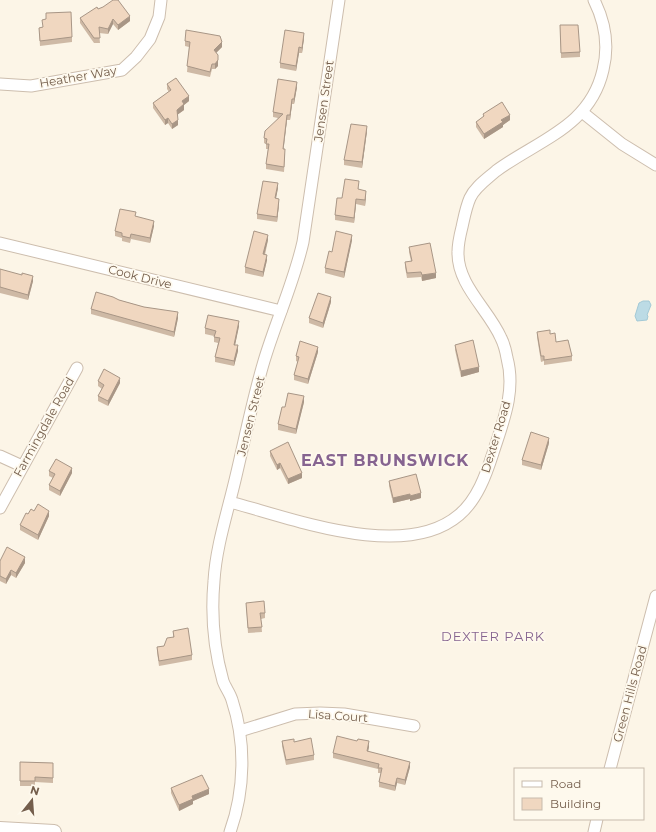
<svg xmlns="http://www.w3.org/2000/svg" width="656" height="832" font-family="Montserrat,sans-serif">
<style>
.water{fill:#bcdbe5;stroke:#a3c9d6}
.lines{fill:none;stroke-linecap:round;stroke-linejoin:round}
.minor-casing{stroke:#cdbeae;stroke-width:13}
.tertiary-casing{stroke:#cdbeae;stroke-width:16}
.minor{stroke:#fff;stroke-width:11}
.tertiary{stroke:#fff;stroke-width:14}
.wall{fill:#ceb9a5}
.shaded-wall{fill:#a89686}
.building{fill:#f0d7c0;stroke:#a89686}
.labels{text-anchor:middle;stroke-width:3.5;stroke-linejoin:round;paint-order:stroke}
.street-label{font-size:12px;fill:#745e4c;stroke:#fef9ed}
.neighbourhood-label{font-size:13px;letter-spacing:1px;fill:#866490;stroke:#fef9ed}
.district-label{font-size:16px;font-weight:bold;letter-spacing:1px;fill:#866490;stroke:#fef9ed}
</style>
<rect width="100%" height="100%" fill="#fcf5e7"/>
<polygon class="water" points="643,301 649,301 651,305 647,315 648,316 647,320 637,321 635,316 639,303"/>
<g class="lines">
<g class="minor-casing">
<g id="minor">
<polyline points="0,84 31,86 122,70 136,57 150,39 159,17 161,0"/>
<polyline points="582,112 622,144 656,165"/>
<polyline points="0,243 281,311"/>
<polyline points="0,456 22,466"/>
<path d="M 230,502 C 291,518 404,562 459,515 C 477,500 486,475 493,453 C 503,422 516,391 507,358 C 506,352 504,344 501,338 C 489,310 457,285 458,252 C 458,244 460,235 462,227 C 464,218 466,207 470,198 C 475,187 487,179 496,171 C 538,140 590,127 603,70 C 609,46 605,22 594,0"/>
<polyline points="0,508 77,368"/>
<polyline points="240,731 295,714 320,713 344,714 414,726"/>
<polyline points="610,769 656,596"/>
<path d="M 230,832 C 245,790 246,742 232,700 C 230,693 225,687 223,681 C 214,649 211,614 214,581 C 216,546 228,511 236,476 C 245,438 253,398 264,361 C 276,321 294,282 303,242 L 339,0"/>
<polyline points="594,832 597,819"/>
</g>
</g>
<g class="tertiary-casing">
<polyline id="tertiary" points="0,829 54,832"/>
</g>
<use href="#minor" class="minor"/>
<use href="#tertiary" class="tertiary"/>
</g>
<g class="wall">
<polygon points="98,9 130,21 118,30 113,24 108,34 99,33 100,43 94,43 80,23 80,18"/>
<polygon points="560,25 580,52 580,57 561,58"/>
<polygon points="42,27 72,37 72,42 40,46 39,28"/>
<polygon points="304,38 302,53 299,53 296,71 280,68 280,63"/>
<polygon points="185,41 222,47 216,53 218,55 218,66 215,69 212,69 210,77 187,72 189,47 185,46"/>
<polygon points="167,84 189,101 184,105 184,110 177,115 178,125 172,129 168,123 165,125 153,108 153,103 169,92 167,89"/>
<polygon points="297,87 294,104 292,104 290,120 287,120 283,149 285,155 284,172 266,169 266,164 268,149 266,149 266,144 264,143 264,138 278,118 273,117 273,112"/>
<polygon points="483,114 510,120 503,125 503,127 484,139 476,127 476,122 483,117"/>
<polygon points="367,131 362,168 344,165 344,160"/>
<polygon points="359,187 358,189 366,196 365,206 356,204 354,223 335,220 335,215 342,198"/>
<polygon points="278,188 276,198 279,204 277,222 257,219 257,214"/>
<polygon points="136,216 154,226 150,243 131,239 130,243 122,241 122,238 115,236 115,231"/>
<polygon points="268,240 265,255 267,260 263,277 245,273 245,267"/>
<polygon points="352,240 344,278 325,273 325,268 332,252"/>
<polygon points="409,247 436,278 422,281 421,277 407,278 405,267 405,262 411,261 409,252"/>
<polygon points="0,269 33,281 28,300 0,293"/>
<polygon points="119,300 144,307 178,318 174,337 91,314 91,309"/>
<polygon points="331,302 323,328 309,323 309,318"/>
<polygon points="239,326 235,345 238,351 234,366 215,362 215,357 218,343 214,342 214,336 205,334 205,328"/>
<polygon points="537,332 550,334 556,342 572,356 572,361 544,365 544,361 541,362 537,337"/>
<polygon points="455,345 479,372 461,377 455,350"/>
<polygon points="318,352 308,384 294,380 294,375 298,362 296,361 296,356"/>
<polygon points="98,381 120,383 108,406 98,401 98,396 102,389 98,386"/>
<polygon points="304,402 296,434 278,430 278,424 285,407"/>
<polygon points="549,443 541,470 522,465 522,460"/>
<polygon points="270,451 302,478 288,484 280,468 277,470 270,456"/>
<polygon points="49,471 72,473 60,496 49,490 49,485 53,478 49,476"/>
<polygon points="389,481 421,498 410,501 410,499 393,503 389,486"/>
<polygon points="34,511 49,516 38,540 20,530 20,525 28,514"/>
<polygon points="0,561 25,563 16,578 11,575 6,584 0,581"/>
<polygon points="246,603 265,613 265,618 261,619 262,632 248,633"/>
<polygon points="173,631 192,655 192,660 159,666 157,652 157,647 164,646 173,637"/>
<polygon points="282,741 294,742 314,755 314,760 286,765 282,746"/>
<polygon points="369,747 368,751 410,767 405,785 397,783 395,791 379,787 379,782 381,773 378,773 378,769 333,758 333,753"/>
<polygon points="20,762 53,763 53,783 35,782 35,786 20,786"/>
<polygon points="171,788 209,794 193,801 193,804 179,811 171,793"/>
</g>
<g class="shaded-wall">
<polygon points="130,16 130,21 118,30 118,25"/>
<polygon points="113,19 113,24 108,34 108,29"/>
<polygon points="304,33 304,38 302,53 302,48"/>
<polygon points="222,42 222,47 214,55 214,50"/>
<polygon points="299,47 299,53 296,71 296,66"/>
<polygon points="218,60 218,66 215,69 215,64"/>
<polygon points="297,82 297,87 294,104 294,99"/>
<polygon points="189,96 189,101 184,105 184,110 177,115 177,110 182,101"/>
<polygon points="292,99 292,104 290,120 290,115"/>
<polygon points="287,115 287,120 283,154 283,149"/>
<polygon points="510,115 510,120 503,125 503,127 484,139 484,134 501,120"/>
<polygon points="168,118 168,123 165,125 165,120"/>
<polygon points="178,120 178,125 172,129 172,124"/>
<polygon points="367,126 367,131 362,168 362,162"/>
<polygon points="278,183 278,188 275,203 275,198"/>
<polygon points="366,191 366,196 365,206 365,200"/>
<polygon points="279,199 279,204 277,222 277,217"/>
<polygon points="356,199 356,204 354,223 354,218"/>
<polygon points="154,221 154,226 150,243 150,238"/>
<polygon points="268,235 268,240 263,259 263,254"/>
<polygon points="352,235 352,240 344,278 344,272"/>
<polygon points="267,255 267,260 263,277 263,272"/>
<polygon points="436,273 436,278 422,281 422,275"/>
<polygon points="33,276 33,281 28,300 28,295"/>
<polygon points="331,297 331,302 323,328 323,323"/>
<polygon points="178,312 178,318 174,337 174,332"/>
<polygon points="239,321 239,326 234,350 234,345"/>
<polygon points="238,345 238,351 234,366 234,361"/>
<polygon points="318,347 318,352 308,384 308,379"/>
<polygon points="479,367 479,372 461,377 461,371"/>
<polygon points="120,378 120,383 108,406 108,401"/>
<polygon points="304,396 304,402 296,434 296,429"/>
<polygon points="549,438 549,443 541,470 541,465"/>
<polygon points="280,463 280,468 277,470 277,465"/>
<polygon points="72,468 72,473 60,496 60,491"/>
<polygon points="302,473 302,478 288,484 288,479"/>
<polygon points="421,493 421,498 410,501 410,496"/>
<polygon points="410,494 410,499 393,503 393,498"/>
<polygon points="49,511 49,516 38,540 38,535"/>
<polygon points="25,557 25,563 16,578 16,573"/>
<polygon points="11,570 11,575 6,584 6,579"/>
<polygon points="369,741 369,747 367,756 367,751"/>
<polygon points="410,762 410,767 405,785 405,780"/>
<polygon points="397,778 397,783 395,791 395,786"/>
<polygon points="209,789 209,794 193,801 193,804 179,811 179,805 192,796"/>
</g>
<g class="building">
<polygon points="113,0 118,0 130,16 118,25 113,19 108,29 99,27 100,38 94,38 80,18 97,7 98,9 103,7"/>
<polygon points="71,12 72,37 40,41 39,28 43,27 42,20 46,19 46,13"/>
<polygon points="560,25 578,25 580,52 561,53"/>
<polygon points="186,30 220,36 222,42 214,50 218,55 218,60 215,64 212,64 210,72 187,66 190,42 185,41"/>
<polygon points="285,30 304,33 302,48 299,47 296,66 280,63"/>
<polygon points="176,78 189,96 182,101 184,104 177,110 178,120 172,124 168,118 165,120 153,103 171,90 167,84"/>
<polygon points="278,79 297,82 294,99 292,99 290,115 287,115 283,149 285,149 284,167 266,164 269,144 266,144 267,139 264,138 265,131 283,114 273,112"/>
<polygon points="502,102 510,115 501,120 503,122 484,134 476,122 484,116 483,114"/>
<polygon points="351,124 367,126 362,162 344,160"/>
<polygon points="345,179 359,181 358,189 366,191 365,200 356,199 354,218 335,215 337,198 342,198"/>
<polygon points="263,181 278,183 275,198 279,199 277,217 257,214"/>
<polygon points="120,209 136,212 135,216 154,221 150,238 131,234 130,238 122,236 122,233 115,231"/>
<polygon points="254,231 268,235 263,254 267,255 263,272 245,267"/>
<polygon points="336,231 352,235 344,272 325,268 329,251 332,252"/>
<polygon points="430,243 436,273 422,275 421,272 407,273 405,262 412,261 409,247"/>
<polygon points="0,269 22,275 22,273 33,276 28,295 0,287"/>
<polygon points="96,292 113,297 119,300 144,307 178,312 174,332 91,309"/>
<polygon points="318,293 331,297 323,323 309,318"/>
<polygon points="208,315 239,321 234,345 238,345 234,361 215,357 220,338 214,337 216,331 205,328"/>
<polygon points="550,330 550,334 555,333 556,342 568,340 572,356 544,360 544,356 541,356 537,332"/>
<polygon points="473,340 479,367 461,371 455,345"/>
<polygon points="300,341 318,347 308,379 294,375 299,357 296,356"/>
<polygon points="104,369 120,378 108,401 98,396 104,385 98,381"/>
<polygon points="288,393 304,396 296,429 278,424 282,407 285,407"/>
<polygon points="531,432 549,438 541,465 522,460"/>
<polygon points="288,442 302,473 288,479 280,463 277,465 270,451"/>
<polygon points="56,459 72,468 60,491 49,485 55,474 49,471"/>
<polygon points="416,474 421,493 410,496 410,494 393,498 389,481"/>
<polygon points="38,504 49,511 38,535 20,525 26,513 28,514 31,509 34,511"/>
<polygon points="7,547 25,557 16,573 11,570 6,579 0,576 0,561"/>
<polygon points="264,601 265,613 260,613 262,627 248,628 246,603"/>
<polygon points="188,628 192,655 159,661 157,647 164,646 167,638 174,637 173,631"/>
<polygon points="337,736 357,741 358,739 369,741 367,751 410,762 405,780 397,778 395,786 379,782 382,768 378,768 379,764 333,753"/>
<polygon points="311,738 314,755 286,760 282,741 294,739 294,742"/>
<polygon points="20,762 53,763 53,778 35,777 35,781 20,781"/>
<polygon points="202,775 209,789 192,796 193,799 179,805 171,788"/>
</g>
<g class="labels">
<g class="street-label">
<text transform="translate(78 77) rotate(-10)" y="4">Heather Way</text>
<text transform="translate(324 101) rotate(-82)" y="4">Jensen Street</text>
<text transform="translate(140 277) rotate(14)" y="4">Cook Drive</text>
<text transform="translate(251 416) rotate(-76)" y="4">Jensen Street</text>
<text transform="translate(44 427) rotate(-61)" y="4">Farmingdale Road</text>
<text transform="translate(496 437) rotate(-73)" y="4">Dexter Road</text>
<text transform="translate(630 694) rotate(-75)" y="4">Green Hills Road</text>
<text transform="translate(338 716) rotate(4)" y="4">Lisa Court</text>
</g>
<g class="neighbourhood-label">
<text x="493" y="641">DEXTER PARK</text>
</g>
<g class="district-label">
<text x="385" y="466">EAST BRUNSWICK</text>
</g>
</g>
<rect x="514" y="768" width="130" height="52" fill="#fef9ed" stroke="#c7bbad"/>
<rect x="522" y="781" width="20" height="6" fill="#ffffff" stroke="#c7bbad"/>
<text x="550" y="788" font-size="12" fill="#745e4c">Road</text>
<rect x="522" y="798" width="20" height="12" fill="#f0d7c0" stroke="#c7bbad"/>
<text x="550" y="808" font-size="12" fill="#745e4c">Building</text>
<g transform="translate(32 800) rotate(17)" stroke="#fef9ed" stroke-width="3" paint-order="stroke">
<path d="M0-3L7 15L0 10L-7 15Z" fill="#745e4c"/>
<text y="-6" font-size="11" font-weight="bold" text-anchor="middle" fill="#745e4c">N</text>
</g>
</svg>
